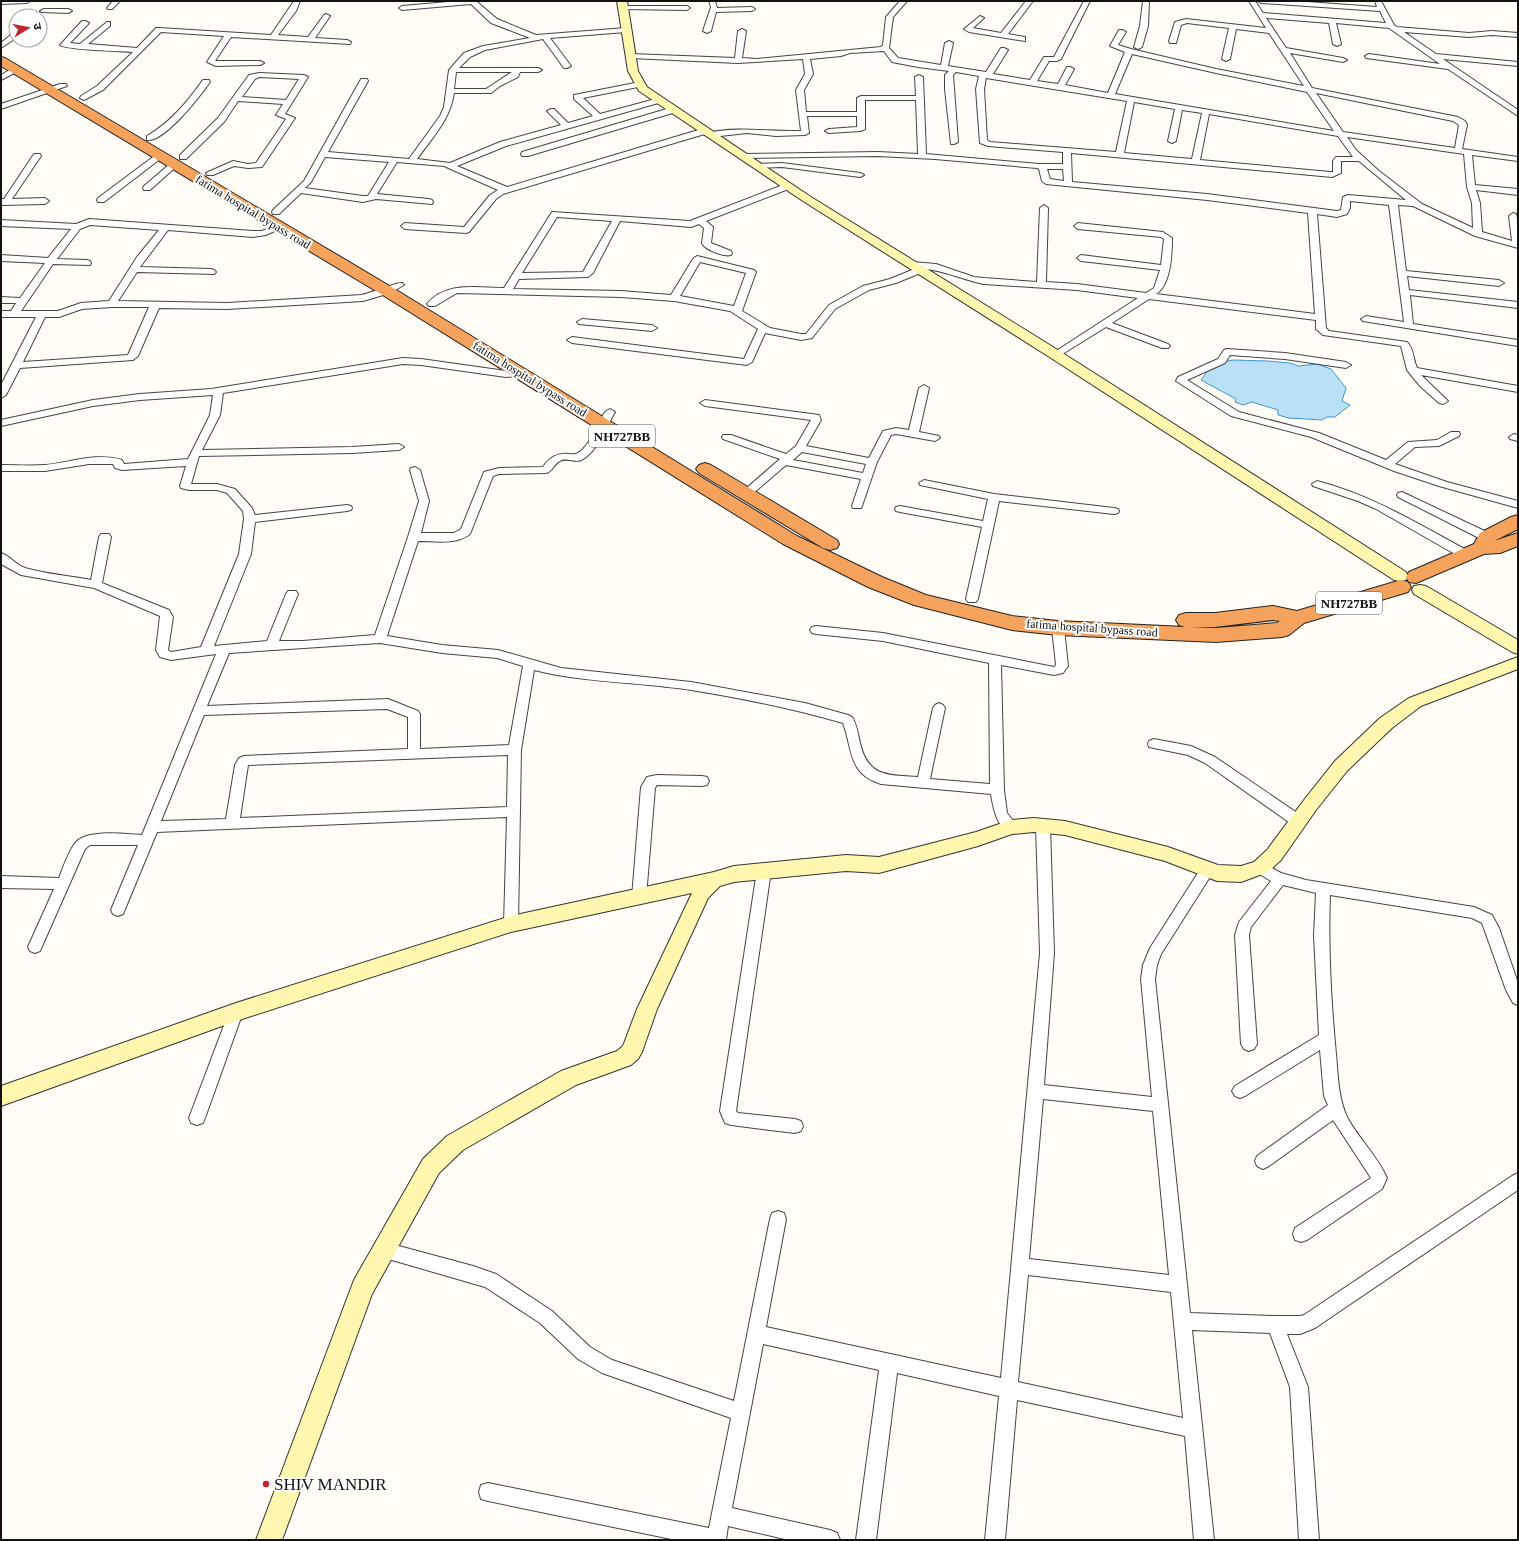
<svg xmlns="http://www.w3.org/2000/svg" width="1519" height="1541" font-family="'Times New Roman','Noto Sans Devanagari',serif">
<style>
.water{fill:#b9e0f7;stroke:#3f96cf}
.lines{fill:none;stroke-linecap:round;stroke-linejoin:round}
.street-casing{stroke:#444;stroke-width:2}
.secondary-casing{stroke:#333;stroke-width:2}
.highway-casing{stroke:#222;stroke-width:2}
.street{fill:#fff;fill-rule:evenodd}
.secondary{fill:#fff6b0;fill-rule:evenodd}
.highway{fill:#f5a25d;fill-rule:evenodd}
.poi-dot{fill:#c4262e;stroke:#fff;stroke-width:1.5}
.labels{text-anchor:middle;stroke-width:4;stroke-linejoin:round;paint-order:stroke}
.far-street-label{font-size:12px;fill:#111;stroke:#fff}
.shield{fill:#fff;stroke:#585858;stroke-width:1}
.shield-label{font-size:13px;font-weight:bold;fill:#111}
.near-poi-label{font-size:17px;fill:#111;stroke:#fff;text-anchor:start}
</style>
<rect width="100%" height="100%" fill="#fffdf5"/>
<polygon class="water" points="1233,360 1268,361 1290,363 1298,366 1317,364 1331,369 1346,388 1342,401 1350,405 1335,417 1327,417 1322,420 1289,418 1278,415 1278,410 1252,402 1243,405 1235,402 1236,399 1201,380 1206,373 1203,369 1213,364"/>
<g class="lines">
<g class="street-casing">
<g id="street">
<polygon points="1,1 30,1 27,3 1,4"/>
<polygon points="113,1 120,1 112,9 108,9 107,8"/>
<path d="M 294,1 L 300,1 L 296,11 L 278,35 L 308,37 L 324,15 L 326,14 L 330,16 L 315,38 L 347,40 L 351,42 L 350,44 L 231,37 L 215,61 L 260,61 L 264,63 L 260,65 L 216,66 L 207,62 L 224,36 L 161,32 L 103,90 L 84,100 L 80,98 L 81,96 L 97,86 L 133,52 C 120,51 67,50 60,45 L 82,21 L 85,21 L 89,23 L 70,43 L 80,44 L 107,22 L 110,22 L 110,26 L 88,44 L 137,48 L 156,28 L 159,28 L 271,35 Z"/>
<path d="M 460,1 L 476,1 L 497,19 L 536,35 L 626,28 L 630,30 L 626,32 L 550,38 L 571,66 L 567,68 L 564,68 L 543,39 L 485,50 L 470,57 L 459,68 L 538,68 L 542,70 L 538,72 L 520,72 L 518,77 L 500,86 L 491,93 L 454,93 C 450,120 432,138 417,159 L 450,163 L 500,142 L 561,125 L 547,111 L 551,109 L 554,109 L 568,123 L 593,116 L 574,99 L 574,95 L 640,82 L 643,82 L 643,86 L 583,98 L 600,114 L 659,98 L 663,100 L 662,102 L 506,146 L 457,166 L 507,187 L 702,129 L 708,129 L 709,131 L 708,133 L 503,194 L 496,199 L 469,232 L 466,233 L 405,229 L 401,226 L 405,223 L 464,227 L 490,195 L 498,190 L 444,166 L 397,162 L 377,194 L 429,199 L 432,200 L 433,202 L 432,204 L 376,199 L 363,202 L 301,193 L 279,214 L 273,214 L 272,212 L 273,210 L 304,181 L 361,79 L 367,79 L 368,81 L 328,152 L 409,159 L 440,116 L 444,107 L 449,70 L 464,53 L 483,46 L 530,38 L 491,23 L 471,4 L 402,10 L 399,8 L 402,6 ZM 456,72 L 512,72 L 486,89 L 454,89 ZM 325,157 L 389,162 L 368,196 L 363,196 L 305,188 L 311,182 Z"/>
<polygon points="709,1 715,1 717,8 752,7 755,9 752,11 716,12 711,31 707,33 703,31 711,7"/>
<path d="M 900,1 L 907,1 L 893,17 L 889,48 L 898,58 L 941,65 L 945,43 L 949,41 L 953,43 L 948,66 L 986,72 L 1001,48 L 1004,48 L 1008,50 L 993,74 L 1030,80 L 1044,57 L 1054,57 L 1084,1 L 1090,1 L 1061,59 L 1057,61 L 1049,61 L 1037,81 L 1058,84 L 1067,67 L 1070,67 L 1074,69 L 1065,85 L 1108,93 L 1125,52 L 1110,46 L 1119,30 L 1122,30 L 1126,32 L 1118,45 L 1131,49 L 1216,69 L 1304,86 L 1269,33 L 1236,29 L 1230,59 L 1226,61 L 1222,59 L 1229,28 L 1187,23 L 1181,25 L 1176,43 L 1170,43 L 1169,41 L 1175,22 L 1186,19 L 1266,28 L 1249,1 L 1255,1 L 1263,13 L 1386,23 L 1380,11 L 1261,3 L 1258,1 L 1293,1 L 1377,7 L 1375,1 L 1381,1 L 1394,25 L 1397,27 L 1469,33 L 1492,31 L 1518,33 L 1518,37 L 1492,35 L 1469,37 L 1404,32 L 1436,54 L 1518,62 L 1518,66 L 1443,59 L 1518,110 L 1518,116 L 1448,69 L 1366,58 L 1365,56 L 1369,54 L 1440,64 L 1389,28 L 1336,23 L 1341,44 L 1337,46 L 1333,44 L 1329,23 L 1266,18 L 1286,48 L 1343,58 L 1347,60 L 1343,62 L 1290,53 L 1312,88 L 1458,117 L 1465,121 L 1467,125 L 1462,149 L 1518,157 L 1518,161 L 1472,155 L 1475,185 L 1518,189 L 1518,195 L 1476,190 L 1480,203 L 1482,232 L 1512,241 L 1509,216 L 1513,213 L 1516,214 L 1518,221 L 1518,248 L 1475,236 L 1413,206 L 1398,205 L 1406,271 L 1499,280 L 1504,283 L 1499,286 L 1407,276 L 1409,290 L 1518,302 L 1518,308 L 1410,295 L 1413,324 L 1518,340 L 1518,346 L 1363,321 L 1361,319 L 1366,316 L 1404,322 L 1389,205 L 1350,201 L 1350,208 L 1347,214 L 1337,217 L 1317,214 L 1326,328 L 1329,331 L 1407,342 C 1414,349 1413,359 1417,368 L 1518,386 L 1518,392 L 1421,375 L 1448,401 L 1443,404 L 1439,403 L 1420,386 L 1407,370 L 1401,346 L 1323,335 L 1316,329 L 1316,320 L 1149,299 L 1112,323 L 1168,344 L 1170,346 L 1168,348 L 1162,348 L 1106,327 L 1056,358 L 1051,355 L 1053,353 L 1138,298 L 1077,290 L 984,284 C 963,280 944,270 924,269 L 923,272 L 896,283 L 869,290 L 835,309 L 812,338 L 801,340 L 765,333 L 752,362 L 747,365 L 572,343 L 567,340 L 572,337 L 744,359 L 758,329 L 730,311 L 674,301 L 621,297 L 457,293 L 435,306 L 429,306 L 427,304 C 446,281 478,288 504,288 L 552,212 L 690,221 L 788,183 L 792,186 L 791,188 L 706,221 L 713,227 L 711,243 L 731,251 L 732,253 L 731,255 C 724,257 705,250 702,243 L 704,228 L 699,224 L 691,227 L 620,221 L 593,273 L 588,277 L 519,279 L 513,289 L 621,291 L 671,295 L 693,259 L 697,256 L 754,270 L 756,272 L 742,311 L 770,328 L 801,334 L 806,334 L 829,305 L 863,286 L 890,279 L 917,268 L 909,267 L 907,265 L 909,263 L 912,262 L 936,264 L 974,277 L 984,278 L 1037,282 L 1040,208 L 1044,205 L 1048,208 L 1046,282 L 1077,284 L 1146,293 L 1154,288 L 1160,270 L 1081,261 L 1077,258 L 1081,255 L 1161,265 L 1164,239 L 1161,237 L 1078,229 L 1074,226 L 1078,223 L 1163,232 L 1172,238 C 1172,254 1171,285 1156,294 L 1315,314 L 1308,213 L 1207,200 L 1046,184 L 1042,181 L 1039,169 L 1037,168 L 935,159 L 878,156 L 742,158 L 739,158 L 739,154 L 878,152 L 918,154 L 916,100 L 865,100 L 865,129 L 861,131 L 829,133 L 825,131 L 829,129 L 857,127 L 857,116 L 807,116 L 809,133 L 805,135 L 776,136 L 747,133 L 711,137 L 708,137 L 708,133 C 739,126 770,132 801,131 L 796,90 L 805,74 L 803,59 L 738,63 L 631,58 L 627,56 L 631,54 L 735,58 L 738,31 L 742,29 L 746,31 L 742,58 L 757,59 L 881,47 L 883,45 L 886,17 ZM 884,51 L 892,62 L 918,67 L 949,71 L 945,75 L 945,89 L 951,144 L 954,144 L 958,142 L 953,75 L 956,72 L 979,76 L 976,89 L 980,143 L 988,146 L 1063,152 L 1063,164 L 1039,164 L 926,154 L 923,77 L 919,75 L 915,77 L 916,96 L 861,96 L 857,98 L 857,112 L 806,112 L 804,90 L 813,74 L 810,59 L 841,56 L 850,53 ZM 1132,54 L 1216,73 L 1307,92 L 1334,131 L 1115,94 ZM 986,78 L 1127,101 L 1116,152 L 990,142 L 987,140 L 984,89 ZM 1316,93 L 1453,121 L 1459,125 L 1455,148 L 1343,132 ZM 1134,102 L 1175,109 L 1168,141 L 1172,143 L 1176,141 L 1182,110 L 1202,113 L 1192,159 L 1124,153 ZM 1209,114 L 1338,136 L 1353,157 L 1336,157 L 1333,161 L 1333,172 L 1331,172 L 1200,160 ZM 1347,137 L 1464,154 L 1467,187 L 1472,203 L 1473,228 L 1422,204 L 1379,171 L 1356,150 ZM 1071,153 L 1332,177 L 1341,173 L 1341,161 L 1359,161 L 1406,200 L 1348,195 L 1343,197 L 1341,210 L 1337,211 L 1207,194 L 1072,182 ZM 1047,169 L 1063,169 L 1064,181 L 1050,179 ZM 557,217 L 612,221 L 583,272 L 522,273 ZM 700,262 L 746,273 L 734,306 L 680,296 Z"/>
<polygon points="1026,1 1033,1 1008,34 1025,37 1025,41 969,32 964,29 980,16 984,18 973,28 1001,33"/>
<polygon points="1143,1 1149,1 1148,26 1142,47 1138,49 1134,47 1140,26"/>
<polygon points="623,6 687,6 690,8 687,10 621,9 621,7"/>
<polygon points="44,9 68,9 72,11 68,13 42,12 40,11"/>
<polygon points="13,33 16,33 16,38 1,48 1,43"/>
<polygon points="13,68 19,68 20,70 1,80 1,75"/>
<path d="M 259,73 L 304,75 L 308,77 L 285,114 L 295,118 L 262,167 L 248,168 L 234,166 L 213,175 L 207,175 L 206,173 L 233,161 L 248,164 L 256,163 L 286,119 L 276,115 L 283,104 L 238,101 L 224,122 L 186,159 L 180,159 L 180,155 L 218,118 L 249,75 ZM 259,77 L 299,79 L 286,100 L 242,97 L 255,79 Z"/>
<path d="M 203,80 L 209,80 L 210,82 C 201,95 164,143 147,140 L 147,136 C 171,122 187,102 203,80 Z"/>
<polygon points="60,84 66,84 67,86 1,109 1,104"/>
<polygon points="670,108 673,108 677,110 676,112 528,156 522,156 521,154 522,152"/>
<polygon points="34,154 40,154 41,156 12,199 45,198 49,201 45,204 1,205 1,199 4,199"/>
<polygon points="157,154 163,154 164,156 104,202 98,202 97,200 98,198"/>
<polygon points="171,163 174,163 178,165 150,190 144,190 143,188 144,186"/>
<polygon points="782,163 860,173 864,175 860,177 782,167 757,168 753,166 757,164"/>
<path d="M 89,219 L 253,231 L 262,231 L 279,224 L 283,227 L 266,235 L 253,237 L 168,230 L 140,267 L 211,269 L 214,270 L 216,272 L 214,274 L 137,272 L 118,301 L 227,303 L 362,295 C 370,293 398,282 402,283 L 404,285 L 390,293 L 363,301 L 227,309 L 159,308 L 138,356 L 133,360 L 20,368 L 6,395 L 1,398 L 1,385 L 36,317 L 1,317 L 1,311 L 11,311 L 16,303 L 1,303 L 1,297 L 20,298 L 45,263 L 1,261 L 1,255 L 48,258 L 71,229 L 1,226 L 1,220 L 76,224 ZM 90,225 L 159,230 L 137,257 L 109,301 L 81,303 L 58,311 L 21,311 L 53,264 L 90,265 L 91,263 L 90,261 L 87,260 L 57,259 L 80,229 ZM 112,307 L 149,307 L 128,355 L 23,362 L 45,317 L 59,317 L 82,309 Z"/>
<polygon points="582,319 652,325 657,328 652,331 579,324 577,322"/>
<polygon points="1227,349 1285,353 1346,362 1351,365 1346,368 1285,359 1230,355 1225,363 1187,380 1239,412 1319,433 1386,460 1408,442 1437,440 1451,432 1459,432 1460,434 1459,436 1439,446 1415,447 1395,464 1447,482 1518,501 1518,508 1439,486 1394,471 1311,437 1231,416 1176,381 1178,377 1218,359 1224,350"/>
<path d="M 403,358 L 421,359 L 506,371 L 520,370 L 525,373 L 520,376 L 506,377 L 421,365 L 403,364 L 223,393 L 220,415 L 202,450 L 352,447 L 399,444 L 404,447 L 399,450 L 352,453 L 199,456 L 191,484 L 217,484 L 235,489 L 252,508 L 255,515 L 347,505 L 351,506 L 352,508 L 351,510 L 347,511 L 255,522 L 251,554 L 214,646 L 267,641 L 286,594 L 288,591 L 296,591 L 298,594 L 279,641 L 303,641 L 375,635 L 408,537 L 419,501 L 410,470 L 411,468 L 415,467 L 420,470 L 429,501 L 421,533 L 454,533 L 461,529 L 484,472 L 499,468 L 543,467 C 550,457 557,453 569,454 C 572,454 575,455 578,453 C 589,447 598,423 605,412 L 610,409 L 615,412 C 607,426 596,454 581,460 C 575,463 566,457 560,461 C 554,464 552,472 546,473 L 499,474 L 493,476 L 470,534 C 456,545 435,541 418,541 L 387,636 L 442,645 L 498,650 L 561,668 L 691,682 L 805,703 L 848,715 L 852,717 C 857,725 858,734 860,743 C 868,778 889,775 918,777 L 933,708 L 935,705 L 939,703 L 943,705 L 945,708 L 930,779 L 990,784 L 989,663 L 883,641 L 816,634 L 812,633 L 810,630 L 812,627 L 816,626 L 883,633 L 1054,667 L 1056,665 L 1052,628 L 1054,625 L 1062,625 L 1064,628 L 1068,666 L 1063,673 L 1054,675 L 1001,665 L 1004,790 L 1007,813 L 1018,827 L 1016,831 C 998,836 993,807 991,794 L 881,784 C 848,774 853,750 843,723 C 794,709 742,698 691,690 C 639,682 586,683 534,670 L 521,750 L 518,924 L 516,928 L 511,930 L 506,928 L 504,924 L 507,817 L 157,832 L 123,914 L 118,916 L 113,914 L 111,910 L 138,845 L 90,845 L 85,849 L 40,951 L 35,953 L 30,951 L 28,947 L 54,889 L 1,888 L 1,876 L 59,878 C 63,868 69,850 76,842 C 88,829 125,834 142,835 L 216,654 L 171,660 L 160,657 L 156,650 L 160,616 L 94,588 L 21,575 L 1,564 L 1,553 C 10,556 16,565 25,568 C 46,574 70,576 91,580 L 99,537 L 101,534 L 109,534 L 111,537 L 102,583 L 169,610 L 173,617 L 168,650 L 171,652 L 201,647 L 239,554 L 244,519 L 243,511 L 227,493 L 217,490 L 189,490 L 181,488 L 180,486 L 186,466 L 122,470 L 115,468 L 113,464 L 89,464 L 45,471 L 1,471 L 1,465 C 15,465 30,466 45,465 C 69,463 97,452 122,460 L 124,464 L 188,459 L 210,415 L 213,395 L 140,400 L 93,406 L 1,426 L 1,420 L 93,400 L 140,394 L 211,389 ZM 380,643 L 442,653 L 497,658 L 523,666 L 509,745 L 420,749 L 420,714 L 418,711 L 388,699 L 207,706 L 229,653 ZM 387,709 L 408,717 L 408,749 L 244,756 L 239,758 L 235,765 L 226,819 L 161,821 L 204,715 ZM 508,755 L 507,807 L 240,818 L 248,765 Z"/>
<path d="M 924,385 L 929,388 L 919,432 L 939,436 L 940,438 L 935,441 L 896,434 L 891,435 L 877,462 L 862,506 L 861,508 L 853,508 L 852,506 L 861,479 L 786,465 L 750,496 L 742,496 L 741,494 L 742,492 L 780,459 L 723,439 L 722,437 L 723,435 L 731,435 L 786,454 L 796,446 L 811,420 L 705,406 L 700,403 L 705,400 L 819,415 L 821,420 L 806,446 L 869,458 L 883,431 L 896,428 L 909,430 L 919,388 ZM 802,452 L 866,464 L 863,473 L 793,460 Z"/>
<polygon points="1514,434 1518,435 1518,441 1510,439 1509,437"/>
<polygon points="924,480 994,494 1114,508 1118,509 1119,511 1118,513 1114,514 999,501 978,599 976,602 968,602 966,599 982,527 900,512 896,511 895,509 896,507 900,506 983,521 988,499 920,485 919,483"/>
<path d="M 1317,481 C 1372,495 1420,525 1470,552 L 1472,555 L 1470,558 L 1462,558 L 1376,509 L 1358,501 L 1313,486 L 1312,484 Z"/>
<polygon points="1402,492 1491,534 1493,537 1491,540 1483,540 1398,497 1397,495 1398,493"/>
<polygon points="1154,739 1191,746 1215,757 1303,817 1305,821 1303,825 1298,826 1293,825 1205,763 1188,755 1149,747 1148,744 1149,741"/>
<polygon points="657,775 702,776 707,777 709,781 707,785 702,786 657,785 655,788 646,897 644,901 639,903 634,901 632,897 641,787 647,777"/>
<path d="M 1043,821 L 1048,822 L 1050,826 L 1054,953 L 1044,1085 L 1152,1097 L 1141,979 L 1143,965 L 1150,948 L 1203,865 L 1208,863 L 1213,865 L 1215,869 L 1161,954 L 1157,965 L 1155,979 L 1190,1313 L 1275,1316 L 1300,1316 L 1304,1315 L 1512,1176 L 1518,1173 L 1518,1190 L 1315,1328 L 1300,1334 L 1287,1334 L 1308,1387 L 1319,1540 L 1299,1540 L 1290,1387 L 1270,1333 L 1192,1330 L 1214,1540 L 1194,1540 L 1185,1436 L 1017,1400 L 1005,1540 L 985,1540 L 999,1396 L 897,1373 L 876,1540 L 856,1540 L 879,1370 L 763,1344 L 732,1508 L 830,1530 L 837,1533 L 840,1540 L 789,1540 L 728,1526 L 726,1540 L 676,1540 L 488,1501 L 481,1499 L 479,1492 L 481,1485 L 488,1483 L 709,1528 L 731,1418 L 602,1373 L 578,1359 L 540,1323 L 485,1287 L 378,1256 L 376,1250 L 378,1244 L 384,1242 L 473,1266 L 496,1274 L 552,1311 L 590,1347 L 612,1360 L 734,1401 L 770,1219 L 772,1213 L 778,1211 L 784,1213 L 786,1219 L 766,1327 L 1001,1378 L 1040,953 L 1036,826 L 1038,822 ZM 1043,1099 L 1153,1111 L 1169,1275 L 1029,1259 ZM 1028,1275 L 1171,1292 L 1183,1418 L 1018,1382 Z"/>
<path d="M 1261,862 L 1281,873 L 1306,880 L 1474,907 L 1492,915 L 1499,928 L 1518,983 L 1518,1005 L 1513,1003 L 1506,990 L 1482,923 L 1472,918 L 1330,895 C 1328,948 1331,1002 1336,1054 C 1338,1075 1338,1097 1347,1117 C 1358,1138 1377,1155 1387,1178 L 1382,1189 L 1307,1240 L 1301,1242 L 1295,1240 L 1293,1234 L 1295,1228 L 1371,1178 L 1333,1120 L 1269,1166 L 1263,1169 L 1257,1166 L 1255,1161 L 1257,1156 L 1328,1105 L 1324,1096 L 1320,1050 L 1245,1096 L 1240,1098 L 1235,1096 L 1232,1091 L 1235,1086 L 1319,1035 L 1314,936 L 1316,893 L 1283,885 L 1251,927 L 1249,935 L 1257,1044 L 1254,1049 L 1249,1051 L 1244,1049 L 1241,1044 L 1235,935 L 1239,922 L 1271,881 L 1261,875 L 1254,867 L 1256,863 Z"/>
<polygon points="764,865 769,867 771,871 736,1111 738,1113 795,1119 801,1121 803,1126 801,1131 795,1133 731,1125 725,1123 720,1111 757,871 759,867"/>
<polygon points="236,1006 241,1007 243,1012 205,1118 203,1123 197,1125 191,1123 189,1118 229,1012 231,1007"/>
</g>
</g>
<g class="secondary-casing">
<g id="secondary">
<polygon points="617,1 627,1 638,71 647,87 811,197 1061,352 1406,572 1408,576 1406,580 1400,581 1394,580 1051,358 803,201 639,91 628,71"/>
<polygon points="1420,585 1426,586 1518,640 1518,654 1512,652 1414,594 1412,590 1414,586"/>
<polygon points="1518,657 1518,669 1421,706 1392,728 1347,771 1316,810 1281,860 1268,872 1241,882 1217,881 1165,861 1065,835 1034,832 1012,834 978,846 879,873 846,871 734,882 720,886 708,898 657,1009 642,1052 638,1059 631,1065 576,1085 463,1150 439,1173 372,1294 282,1540 256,1540 354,1280 423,1159 447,1136 561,1071 617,1051 623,1046 637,1009 692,893 511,932 236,1021 1,1106 1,1086 236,1003 511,916 714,872 734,866 846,855 879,857 976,832 1011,820 1034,818 1065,821 1168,847 1218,865 1241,866 1254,862 1267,850 1304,800 1335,761 1380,718 1409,698"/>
</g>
</g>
<g class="highway-casing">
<g id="highway">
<path d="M 1,57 L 5,58 L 393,288 L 797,536 L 882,577 L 926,595 L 1012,616 L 1058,621 L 1185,627 L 1179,625 L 1176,620 L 1179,615 L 1186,613 L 1215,613 L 1273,606 L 1297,611 L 1401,580 L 1408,582 L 1411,587 L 1408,592 L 1304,623 L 1289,635 L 1282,637 L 1216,642 L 1058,635 L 1012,630 L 914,605 L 868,587 L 783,544 L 381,294 L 1,66 ZM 1273,620 L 1280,621 L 1277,623 L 1216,628 L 1190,627 L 1215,627 Z"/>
<polygon points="705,463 711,465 837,540 839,544 837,548 830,550 823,548 699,473 696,469 699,465"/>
<polygon points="1518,515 1518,529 1494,541 1518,533 1518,546 1500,553 1484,554 1416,583 1409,582 1406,577 1409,572 1474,544 1480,533 1511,517"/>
</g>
</g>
<use href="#street" class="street"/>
<use href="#secondary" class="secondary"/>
<use href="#highway" class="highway"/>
</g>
<circle class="poi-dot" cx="266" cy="1484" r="4"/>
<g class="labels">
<g class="far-street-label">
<text transform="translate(253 212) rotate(31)" y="4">fatima hospital bypass road</text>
<text transform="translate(530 379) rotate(32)" y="4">fatima hospital bypass road</text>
<text transform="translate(1092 628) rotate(4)" y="4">fatima hospital bypass road</text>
</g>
<g class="shield">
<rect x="589" y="425" width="66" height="22" rx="3"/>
<rect x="1316" y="592" width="66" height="22" rx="3"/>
</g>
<g class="shield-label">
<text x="622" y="441">NH727BB</text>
<text x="1349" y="608">NH727BB</text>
</g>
<g class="near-poi-label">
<text x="274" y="1490">SHIV MANDIR</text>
</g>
</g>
<rect width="1519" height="1541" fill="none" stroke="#111111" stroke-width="4"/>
<g transform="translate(28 28) rotate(80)"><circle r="19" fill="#ffffff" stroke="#a0a0a0"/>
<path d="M0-3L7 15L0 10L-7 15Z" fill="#c4262e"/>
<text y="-6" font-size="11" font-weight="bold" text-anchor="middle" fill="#111111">उ</text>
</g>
</svg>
